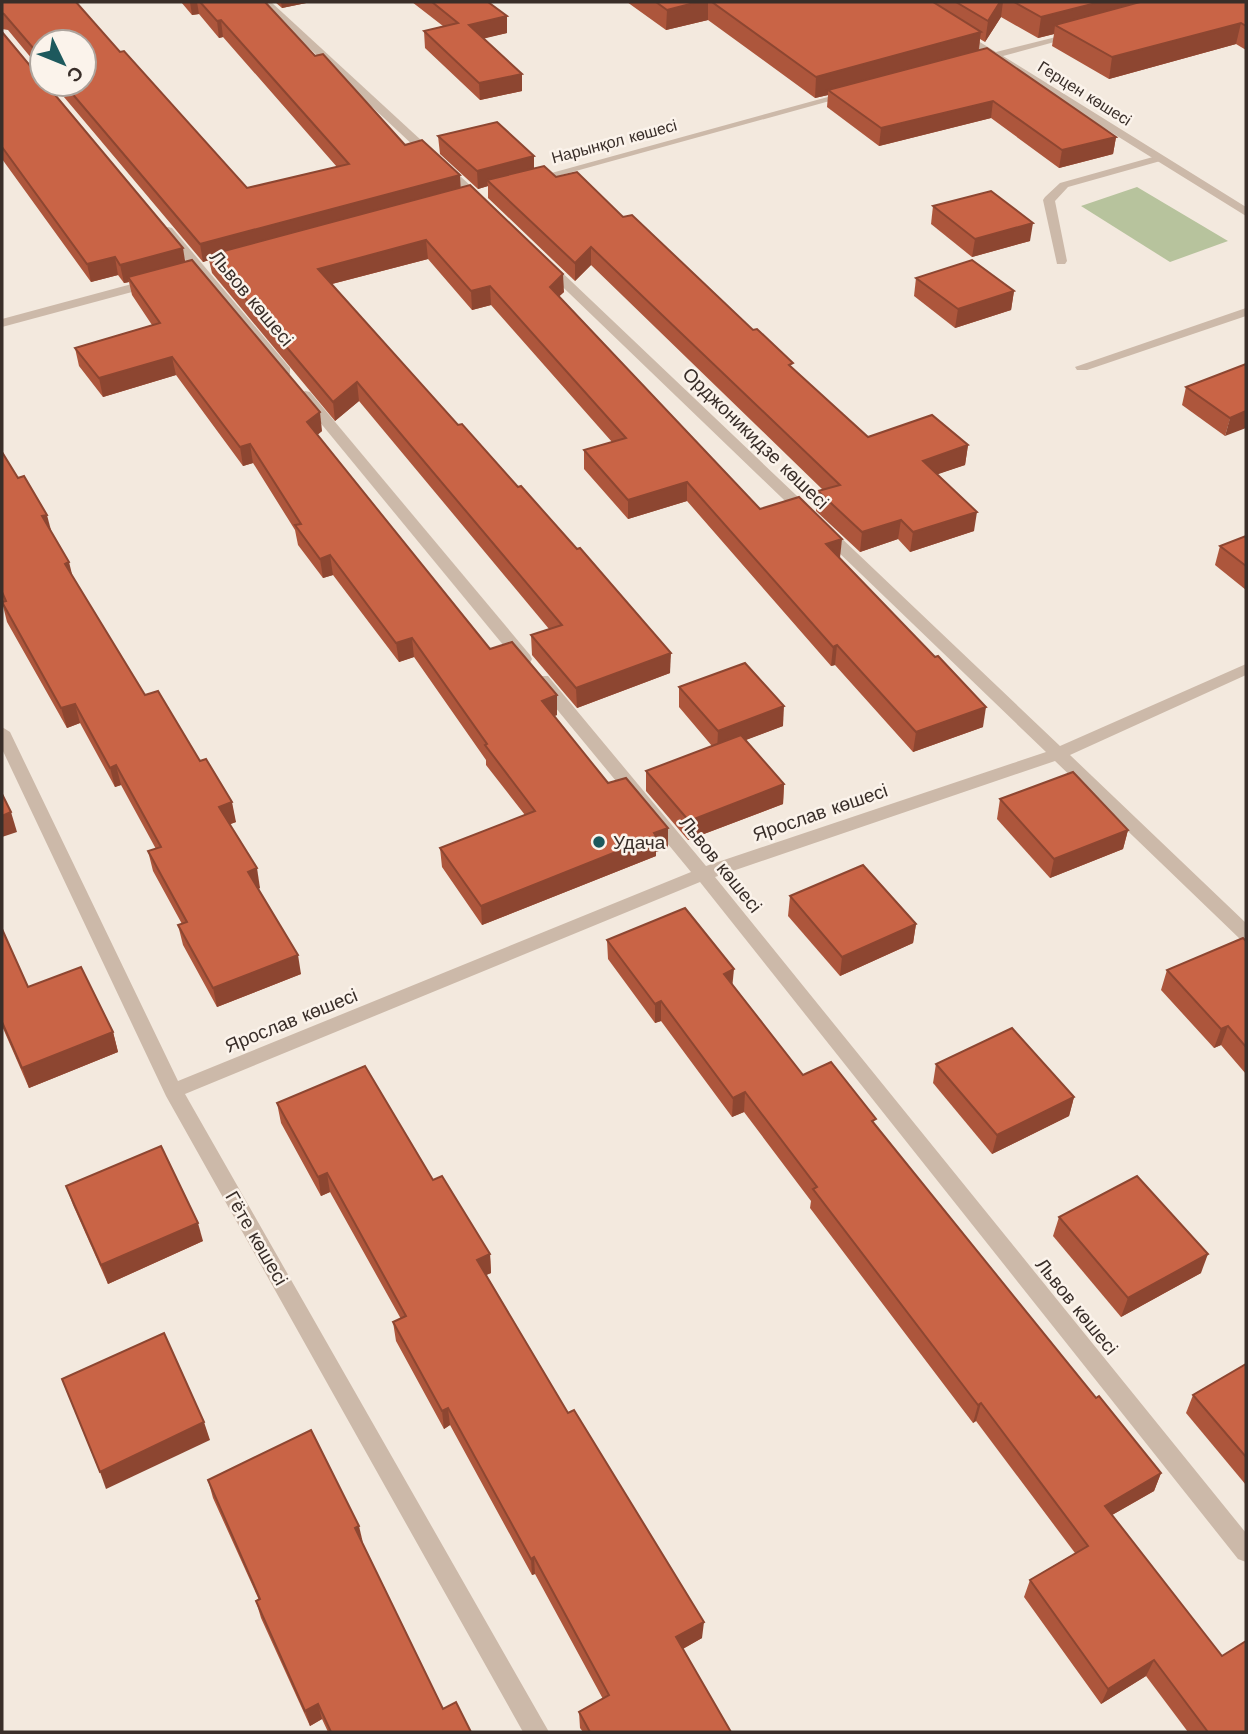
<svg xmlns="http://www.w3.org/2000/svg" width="1248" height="1734" font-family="'Work Sans',sans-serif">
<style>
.green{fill:#b7c39d}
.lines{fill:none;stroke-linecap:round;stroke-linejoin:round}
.service{fill:#ccb9a9;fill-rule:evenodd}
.minor{fill:#ccb9a9;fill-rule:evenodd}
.wall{fill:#ad563c}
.shaded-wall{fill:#8d4631}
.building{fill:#c96446;stroke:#8d4631;stroke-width:2}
.poi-dot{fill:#1d595d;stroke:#fbf3eb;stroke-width:2.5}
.labels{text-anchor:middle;stroke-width:5;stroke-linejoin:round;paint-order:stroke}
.far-street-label{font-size:16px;fill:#392e29;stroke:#fbf3eb}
.street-label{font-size:19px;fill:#392e29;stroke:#fbf3eb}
.poi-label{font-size:19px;fill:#392e29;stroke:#fbf3eb;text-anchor:start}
</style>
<rect width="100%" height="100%" fill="#f3e9de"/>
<polygon class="green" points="1137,187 1228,241 1170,262 1081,206"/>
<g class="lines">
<g class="service">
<polygon points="1160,155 1166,158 1164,160 1068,187 1055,201 1067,261 1065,264 1057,264 1043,200 1045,197 1060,183"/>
<polygon points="1246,308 1246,316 1087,370 1077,370 1075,367"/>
</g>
<g class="minor">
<polygon points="260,2 271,2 485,199 485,205 477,205"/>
<polygon points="954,31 962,31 996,52 1080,31 1080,35 1003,56 1246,207 1246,216 993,59 971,63 971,59 986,55 954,35"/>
<polygon points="846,92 855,94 536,182 526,180"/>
<polygon points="168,227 172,228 290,368 290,374 280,374 164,234 162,231"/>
<polygon points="547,261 551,262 1060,746 1246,664 1246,675 1070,755 1246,923 1246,941 1240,939 1055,761 715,877 1246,1533 1246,1562 1238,1559 700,882 185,1094 549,1732 523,1732 166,1096 2,749 2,727 10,732 178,1081 691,872 536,684 534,680 536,676 548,676 706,866 1046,752 543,268 543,262"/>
<polygon points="154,278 160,282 158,285 2,327 2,319"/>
<polygon points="305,391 310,392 530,655 532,659 530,663 518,663 300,398 298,395"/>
</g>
</g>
<g class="wall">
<polygon points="2,2 120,52 247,188 337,167 223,37 219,38 199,14 192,15 181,2 265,2 315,56 405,145 460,188 564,292 559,296 760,509 840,558 983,727 913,752 835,665 831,666 687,501 628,519 584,469 584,450 612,442 491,305 472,310 428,259 332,284 670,673 577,708 532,655 531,635 549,629 359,401 335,421 212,273 209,260 203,262 53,84 84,84 42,42 42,71 8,30 2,29"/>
<polygon points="275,2 311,2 282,8"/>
<polygon points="412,2 488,2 507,33 484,38 522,91 480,100 425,48 424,31 443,26"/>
<polygon points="627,2 1246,2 1246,50 1236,44 1109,79 1052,46 1054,34 1038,38 1001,17 985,42 980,39 979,50 1116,137 1113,154 1059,168 991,118 879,146 827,107 828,95 815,98 708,20 666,30"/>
<polygon points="2,32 322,431 317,435 490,649 557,715 554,716 608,783 668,828 668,848 656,852 656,856 482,925 442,867 440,848 525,815 486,765 486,760 414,657 399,662 333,575 323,578 298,545 295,530 253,463 243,466 176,375 103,397 79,366 75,348 152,325 132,295 129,282 124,283 118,275 91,282 2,159"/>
<polygon points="438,136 534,156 534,168 556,177 623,217 792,368 868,437 968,445 965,465 937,474 974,531 910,552 898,539 860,552 816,511 818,491 823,490 591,265 575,281 488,198 488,186 478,189 440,154"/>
<polygon points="933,206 1030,241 972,257 931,224"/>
<polygon points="916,278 1014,291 1011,310 955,328 914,296"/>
<polygon points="1246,364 1225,436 1182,405 1186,387"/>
<polygon points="2,452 52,533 73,577 145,695 236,822 230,824 260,888 258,889 301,974 217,1007 183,945 178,925 182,924 153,871 148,851 156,849 121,785 115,787 80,723 67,728 7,622 2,602"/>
<polygon points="1246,536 1246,590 1215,565 1220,546"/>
<polygon points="679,687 783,726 745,740 784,784 783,804 688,840 646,791 646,771 712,746 679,707"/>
<polygon points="1000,799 1128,830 1123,849 1050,878 997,819"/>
<polygon points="790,896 916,924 913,943 840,976 788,916"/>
<polygon points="2,929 28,987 113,1032 118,1052 29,1088 2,1026"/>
<polygon points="607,940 733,985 803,1075 875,1125 1096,1398 1161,1473 1154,1491 1112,1515 1246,1732 1188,1732 1146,1676 1101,1704 1024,1597 1030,1580 1075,1553 976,1421 973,1423 810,1208 811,1201 744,1112 732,1117 661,1021 655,1023 608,959"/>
<polygon points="1246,941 1246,1074 1221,1045 1214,1048 1161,990 1167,970"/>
<polygon points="936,1064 1074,1097 1069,1116 992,1154 933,1083"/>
<polygon points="277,1103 433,1180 490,1254 491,1273 486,1275 702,1638 683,1649 731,1732 583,1732 580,1728 579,1712 603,1699 535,1574 532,1575 450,1425 444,1429 396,1341 393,1322 401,1319 330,1192 321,1196 281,1123"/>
<polygon points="66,1186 203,1241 108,1284 73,1205"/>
<polygon points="1059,1217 1201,1273 1121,1317 1053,1236"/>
<polygon points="1246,1364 1246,1485 1186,1413 1193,1395"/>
<polygon points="208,1480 362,1543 443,1709 471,1732 328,1732 322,1719 310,1726 261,1618 256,1601 259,1600 213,1498"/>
</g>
<g class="shaded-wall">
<polygon points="190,2 197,2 199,14 192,15"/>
<polygon points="281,2 311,2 282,8"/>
<polygon points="698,2 708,2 708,20 666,30 667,10"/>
<polygon points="1000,2 1003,2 1001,17 985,42 988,21"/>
<polygon points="1100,2 1175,2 1055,25 1054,34 1038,38 1041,17"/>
<polygon points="507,16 507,33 470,42 469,25"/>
<polygon points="221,20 223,37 219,38 217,21"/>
<polygon points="1241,23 1236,44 1109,79 1112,57"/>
<polygon points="981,32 978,53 828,90 828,95 815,98 816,77"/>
<polygon points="522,74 522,91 480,100 479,83"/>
<polygon points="993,101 991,118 879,146 881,128"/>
<polygon points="1116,137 1113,154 1059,168 1062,150"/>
<polygon points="534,156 534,174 487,180 488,186 478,189 477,171"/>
<polygon points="460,175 461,193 209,255 209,260 203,262 200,244"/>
<polygon points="1033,223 1030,241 972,257 975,239"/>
<polygon points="426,240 428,259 320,287 318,269"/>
<polygon points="591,247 591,265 575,281 575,263"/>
<polygon points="183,248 186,267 128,277 129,282 124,283 120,265"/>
<polygon points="115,257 118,275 91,282 87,264"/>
<polygon points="563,274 564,292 550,305 550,287"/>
<polygon points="490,286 491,305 472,310 471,291"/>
<polygon points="1014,291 1011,310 955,328 958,309"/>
<polygon points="172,357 176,375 103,397 99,378"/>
<polygon points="357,382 359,401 335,421 333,402"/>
<polygon points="1246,411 1246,428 1225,436 1230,418"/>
<polygon points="320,412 322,431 310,441 307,422"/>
<polygon points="250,444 253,463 243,466 240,447"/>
<polygon points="968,445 965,465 921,480 923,461"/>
<polygon points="687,482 687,501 628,519 628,500"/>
<polygon points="977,512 974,531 910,552 913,532"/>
<polygon points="47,515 52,534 42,516"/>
<polygon points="901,520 898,539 860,552 862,532"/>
<polygon points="842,539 840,558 824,563 826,544"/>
<polygon points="330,555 333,575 323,578 320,559"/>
<polygon points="69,562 74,582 65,564"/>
<polygon points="412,638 414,657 399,662 396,643"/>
<polygon points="837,645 835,665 831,666 833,647"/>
<polygon points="671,653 670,673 577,708 576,688"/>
<polygon points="557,695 557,715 542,721 542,701"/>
<polygon points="75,704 80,723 67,728 61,708"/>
<polygon points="784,706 783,726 717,751 718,731"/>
<polygon points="986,707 983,727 913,752 916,732"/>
<polygon points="116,765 121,785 115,787 110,768"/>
<polygon points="784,784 783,804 688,840 689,821"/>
<polygon points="232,802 236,822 223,827 219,807"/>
<polygon points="11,812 17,832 2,837 2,816"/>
<polygon points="668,828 668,848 656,852 656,856 482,925 481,906"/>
<polygon points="1128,830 1123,849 1050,878 1054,859"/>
<polygon points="257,868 260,888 252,891 248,872"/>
<polygon points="916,924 913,943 840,976 842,957"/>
<polygon points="298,955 301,974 217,1007 213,988"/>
<polygon points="734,969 732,989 724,974"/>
<polygon points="661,1001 661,1021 655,1023 655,1004"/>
<polygon points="1228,1026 1221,1045 1214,1048 1221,1029"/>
<polygon points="113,1032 118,1052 29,1088 22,1068"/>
<polygon points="745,1092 744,1112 732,1117 733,1098"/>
<polygon points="1074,1097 1069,1116 992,1154 997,1135"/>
<polygon points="327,1173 330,1192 321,1196 318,1177"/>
<polygon points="198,1223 203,1241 108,1284 101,1265"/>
<polygon points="490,1254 491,1273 479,1278 477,1260"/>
<polygon points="1208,1254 1201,1273 1121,1317 1128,1298"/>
<polygon points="981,1403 976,1421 973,1423 978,1405"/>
<polygon points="448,1408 450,1425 444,1429 442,1411"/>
<polygon points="204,1422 210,1440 106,1489 100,1472"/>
<polygon points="1161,1473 1154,1491 1098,1523 1105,1506"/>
<polygon points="359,1526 363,1543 355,1528"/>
<polygon points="534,1557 535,1574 532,1575 531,1559"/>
<polygon points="704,1622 702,1638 675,1653 676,1637"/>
<polygon points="1154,1660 1146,1676 1101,1704 1108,1689"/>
<polygon points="318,1704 322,1719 310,1726 305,1711"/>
</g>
<g class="building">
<polygon points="2,2 76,2 120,52 124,51 247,188 349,164 221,20 217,21 200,2 265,2 315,56 323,54 405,145 422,140 460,175 200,244 64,84 84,84 84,42 42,42 42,64 41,64 40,56 4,14 2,13"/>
<polygon points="432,2 488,2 507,16 469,25 522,74 479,83 424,31 458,23"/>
<polygon points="656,2 698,2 667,10"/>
<polygon points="712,2 933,2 981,32 816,77"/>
<polygon points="956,2 1000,2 988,21"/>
<polygon points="1014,2 1100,2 1041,17"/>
<polygon points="1140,2 1246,2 1246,26 1241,23 1112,57 1055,25"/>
<polygon points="2,32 42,80 42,84 46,84 183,248 120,265 115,257 87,264 2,147"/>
<polygon points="987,48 1116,137 1062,150 993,101 881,128 828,90"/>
<polygon points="497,122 534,156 477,171 438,136"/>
<polygon points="544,166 556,177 577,172 623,217 632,215 753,330 757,329 793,363 789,365 868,437 932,415 968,445 923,461 977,512 913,532 901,520 862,532 818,491 840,485 591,247 575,263 487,180"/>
<polygon points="470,185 563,274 550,287 760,509 799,497 842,539 826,544 935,657 938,656 986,707 916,732 837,645 833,647 687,482 628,500 584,450 626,438 490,286 471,291 426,240 318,269 458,425 462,424 518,487 521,486 577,549 580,548 671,653 576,688 531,635 562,625 357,382 333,402 209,255"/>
<polygon points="991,191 1033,223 975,239 933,206"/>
<polygon points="192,260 320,412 307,422 490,649 512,642 557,695 542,701 608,783 626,778 668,828 654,833 656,836 481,906 440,848 535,811 485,745 487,744 412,638 396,643 330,555 320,559 295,525 301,524 250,444 240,447 172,357 99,378 75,348 160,323 128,277"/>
<polygon points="972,260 1014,291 958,309 916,278"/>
<polygon points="1246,364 1246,411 1230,418 1186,387"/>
<polygon points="2,452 18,478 24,476 47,515 42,516 69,562 65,564 145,695 158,691 200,761 206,759 232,802 219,807 257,868 248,872 298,955 213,988 178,925 187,922 148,851 161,847 116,765 110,768 75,704 61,708 2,602 6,601 2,592"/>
<polygon points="1246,536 1246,566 1220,546"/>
<polygon points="745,663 784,706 718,731 679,687"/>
<polygon points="741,735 784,784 689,821 646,771"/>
<polygon points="1073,772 1128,830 1054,859 1000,799"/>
<polygon points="2,794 11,812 2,816"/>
<polygon points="863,865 916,924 842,957 790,896"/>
<polygon points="685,908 734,969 724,974 803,1075 831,1062 876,1119 872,1121 1096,1398 1099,1396 1161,1473 1105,1506 1222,1656 1246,1641 1246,1732 1208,1732 1154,1660 1108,1689 1030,1580 1088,1546 981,1403 978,1405 813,1189 817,1187 745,1092 733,1098 661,1001 655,1004 607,940"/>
<polygon points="2,929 28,987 81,967 113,1032 22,1068 2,1022"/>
<polygon points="1243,938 1246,941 1246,1047 1228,1026 1221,1029 1167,970"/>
<polygon points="1012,1028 1074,1097 997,1135 936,1064"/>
<polygon points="365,1066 433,1180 442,1176 490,1254 477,1260 568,1413 574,1410 704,1622 676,1637 731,1732 590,1732 579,1712 609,1695 534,1557 531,1559 448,1408 442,1411 393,1322 406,1316 327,1173 318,1177 277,1103"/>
<polygon points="161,1146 198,1223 101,1265 66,1186"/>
<polygon points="1137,1176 1208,1254 1128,1298 1059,1217"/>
<polygon points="164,1333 204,1422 100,1472 62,1379"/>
<polygon points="1246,1364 1246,1457 1193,1395"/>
<polygon points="311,1430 359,1526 355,1528 443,1709 456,1702 471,1732 331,1732 318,1704 305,1711 256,1601 260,1599 208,1480"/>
</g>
<circle class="poi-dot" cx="599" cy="842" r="7"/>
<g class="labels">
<g class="far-street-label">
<text transform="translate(1085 93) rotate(32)" y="6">Герцен көшесі</text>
<text transform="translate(614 141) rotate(-15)" y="6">Нарынқол көшесі</text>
</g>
<g class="street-label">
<text transform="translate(252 298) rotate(50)" y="7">Львов көшесі</text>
<text transform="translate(756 438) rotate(44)" y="7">Орджоникидзе көшесі</text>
<text transform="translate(820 812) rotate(-19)" y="7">Ярослав көшесі</text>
<text transform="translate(721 864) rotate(51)" y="7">Львов көшесі</text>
<text transform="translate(291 1020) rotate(-22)" y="7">Ярослав көшесі</text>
<text transform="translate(257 1238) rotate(60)" y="7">Гёте көшесі</text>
<text transform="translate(1077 1306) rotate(51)" y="7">Львов көшесі</text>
</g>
<g class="poi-label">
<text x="613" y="849">Удача</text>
</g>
</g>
<rect width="1248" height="1734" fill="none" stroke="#392e29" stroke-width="7"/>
<g transform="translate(63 63) rotate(133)"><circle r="33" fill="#fbf3eb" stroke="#ada49d" stroke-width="2"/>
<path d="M0-5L12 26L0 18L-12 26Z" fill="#1d595d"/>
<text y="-10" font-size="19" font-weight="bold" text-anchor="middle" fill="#392e29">С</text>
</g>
</svg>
